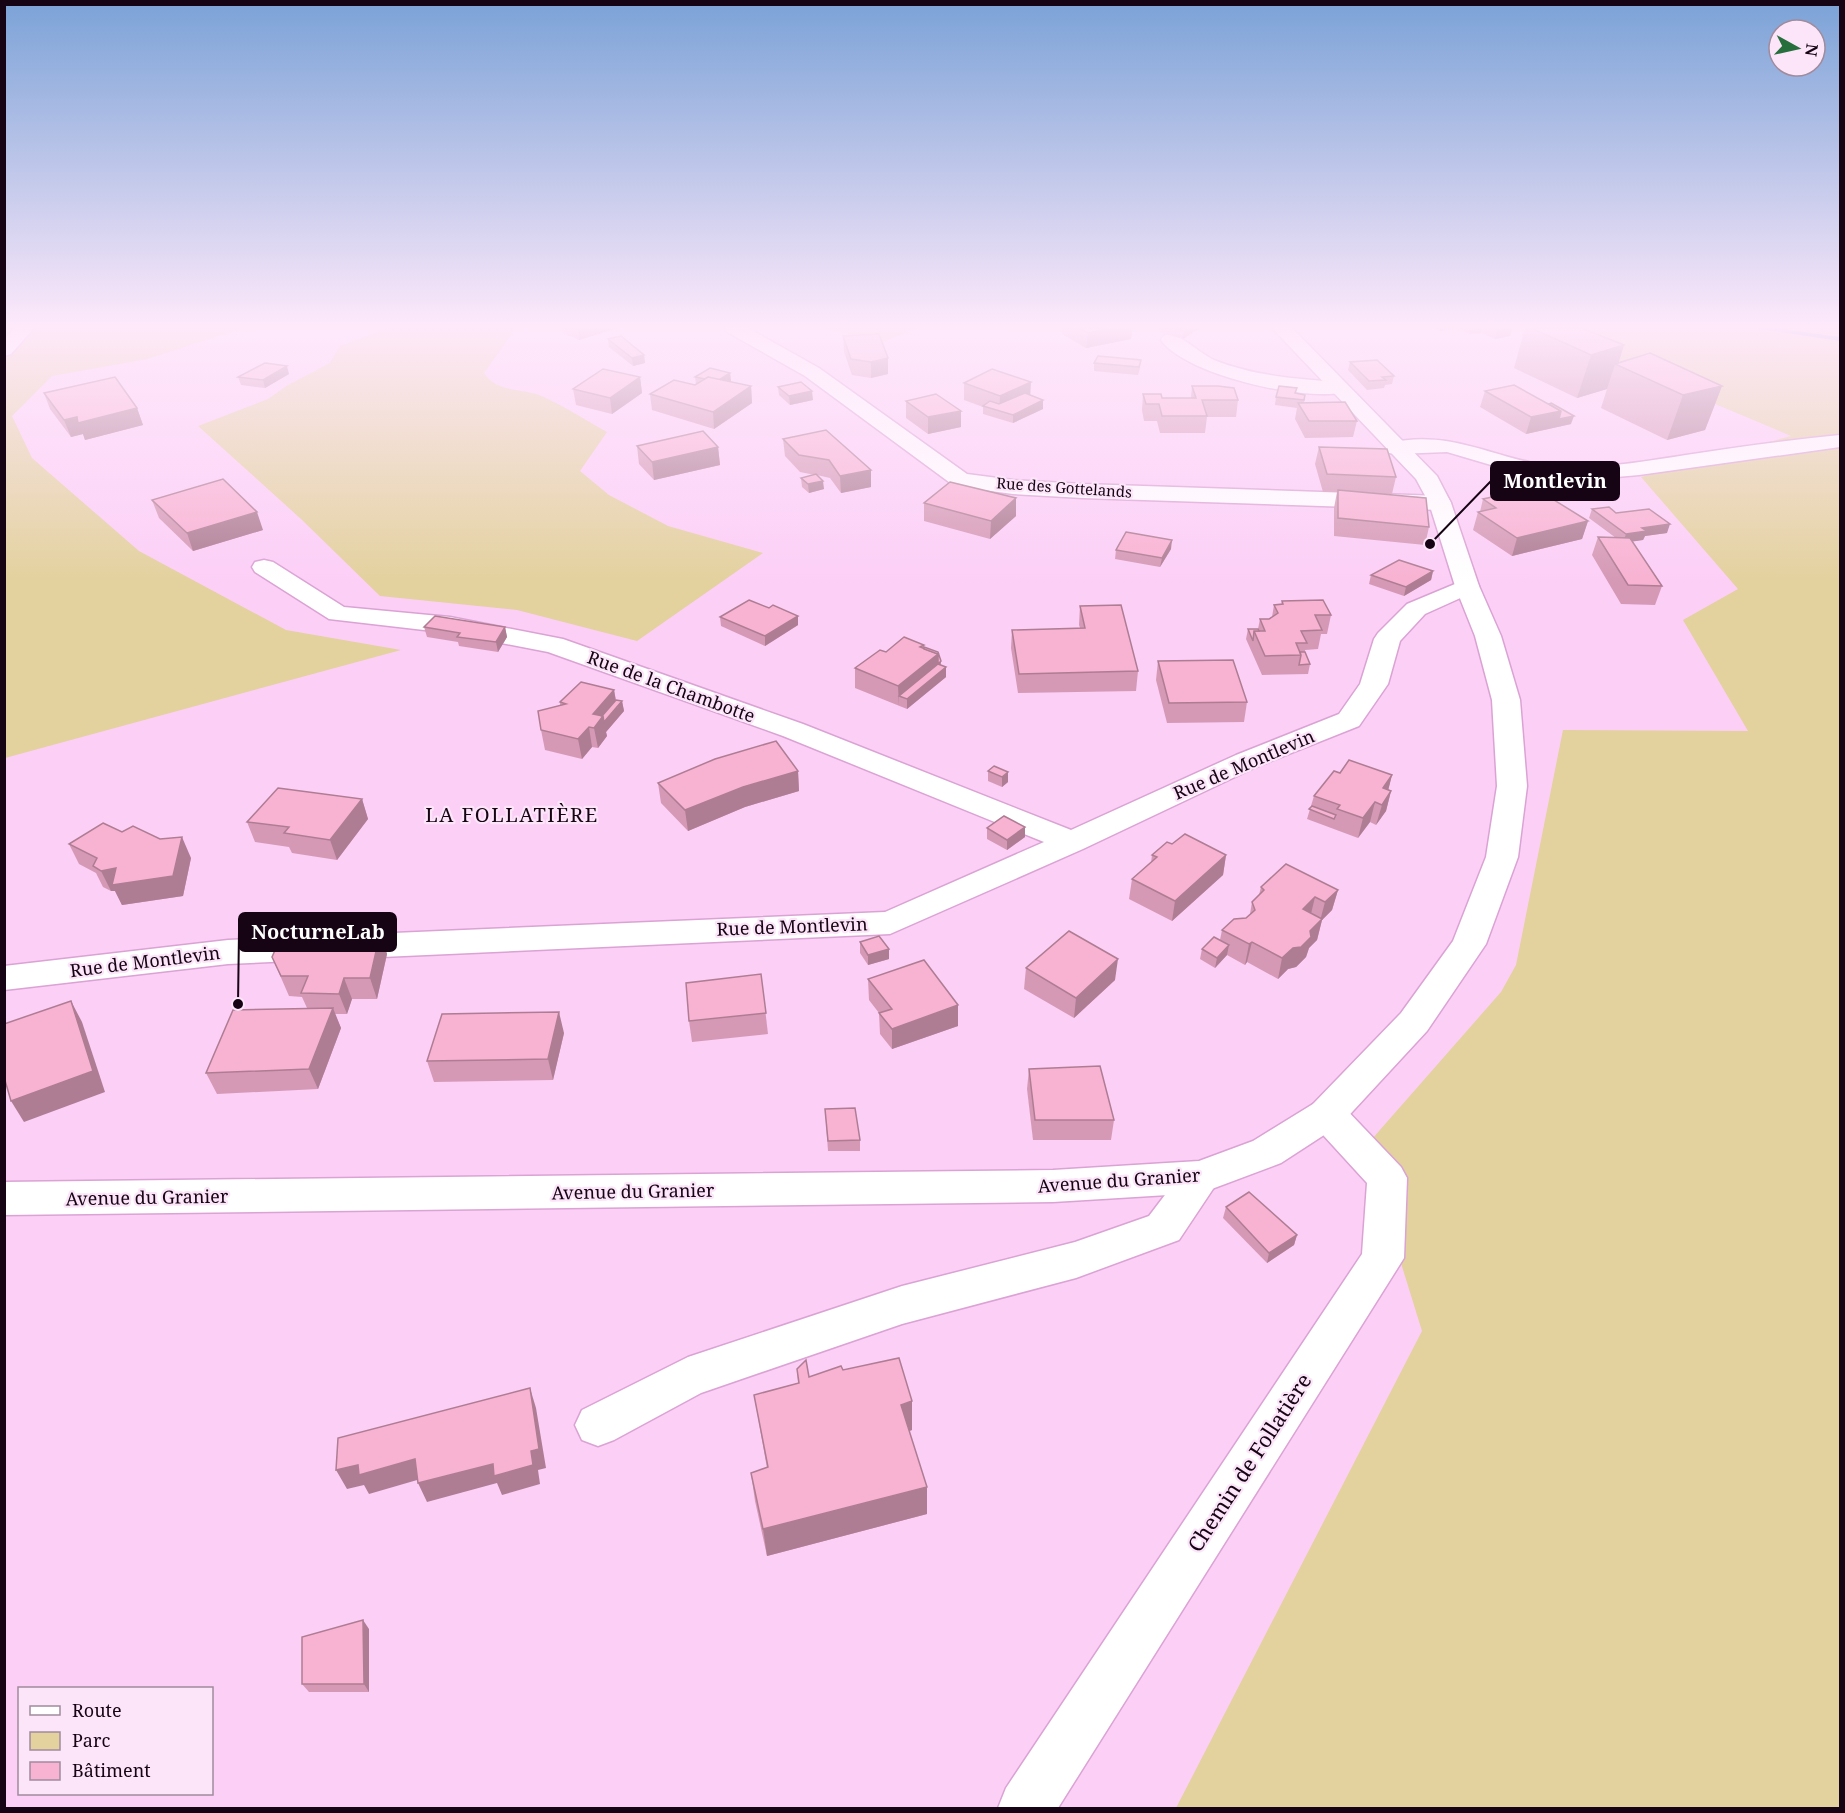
<svg xmlns="http://www.w3.org/2000/svg" width="1845" height="1813" font-family="'Noto Serif',serif">
<style>
.green{fill:#e3d19e}
.lines{fill:none;stroke-linecap:round;stroke-linejoin:round}
.stream{fill:#7788bd;fill-rule:evenodd}
.minor-casing{stroke:#daa3d4;stroke-width:3}
.major-casing{stroke:#daa3d4;stroke-width:3}
.minor{fill:#fff;fill-rule:evenodd}
.major{fill:#fff;fill-rule:evenodd}
.wall{fill:#d599b5}
.shaded-wall{fill:#ae7d93}
.building{fill:#f8b2d2;stroke:#ae7d93;stroke-width:1.5}
.labels{text-anchor:middle;stroke-width:4.5;stroke-linejoin:round;paint-order:stroke}
.far-street-label{font-size:15px;fill:#160414;stroke:#fce5f9}
.street-label{font-size:18px;fill:#160414;stroke:#fce5f9}
.neighbourhood-label{font-size:20px;letter-spacing:1.5px;fill:#160414;stroke:#fce5f9}
.near-street-label{font-size:21px;fill:#160414;stroke:#fce5f9}
.leader{fill:none;stroke:#160414;stroke-width:2}
.callout-dot{fill:#160414;stroke:#fce5f9;stroke-width:2}
.callout{fill:#160414;stroke:#160414;stroke-width:2}
.callout-label{font-size:20px;text-anchor:middle;font-weight:bold;fill:#fff}
</style>
<rect width="100%" height="100%" fill="#fccff7"/>
<g class="green">
<polygon points="5,328 244,328 147,359 52,376 12,416 32,458 139,551 286,630 401,650 5,758"/>
<path d="M 387,328 L 516,328 L 484,373 C 498,394 523,387 544,397 C 565,407 586,420 607,432 L 580,471 L 609,495 L 668,526 L 763,553 L 637,641 L 517,610 L 380,596 L 301,519 L 198,426 L 268,399 L 288,385 L 330,363 L 340,346 Z"/>
<polygon points="824,328 919,328 882,342"/>
<polygon points="1547,328 1840,328 1840,1808 1176,1808 1422,1331 1365,1147 1501,992 1516,965 1563,730 1748,731 1683,620 1738,589 1641,477 1791,436 1549,334"/>
</g>
<g class="lines">
<polygon class="stream" points="1753,328 1775,328 1840,337 1840,341"/>
<g class="minor-casing">
<g id="minor">
<polygon points="15,328 34,328 11,354 4,356 4,339"/>
<polygon points="725,328 748,328 819,368 967,474 1013,480 1083,484 1440,496 1448,498 1451,503 1448,508 1440,510 1083,498 1013,494 961,487 953,485 805,376 727,332"/>
<path d="M 1170,334 C 1186,338 1199,353 1214,360 C 1254,376 1296,379 1338,382 L 1345,384 L 1348,388 L 1345,392 C 1306,402 1185,375 1161,340 L 1163,336 Z"/>
<path d="M 1840,435 L 1840,447 L 1639,475 L 1572,481 L 1525,475 L 1447,452 L 1397,454 L 1389,453 L 1386,448 L 1389,443 C 1457,427 1504,466 1568,467 C 1607,468 1647,461 1686,455 C 1737,447 1788,440 1840,435 Z"/>
<polygon points="264,560 273,562 344,607 450,617 563,639 803,724 1071,830 1236,755 1339,714 1360,684 1374,639 1378,633 1407,604 1467,579 1476,581 1479,586 1476,591 1425,614 1400,641 1388,684 1359,726 1256,767 1083,849 890,934 228,964 4,990 4,966 228,940 885,912 1044,842 783,736 548,652 450,633 329,619 255,572 252,567 255,562"/>
<polygon points="1327,1099 1341,1104 1401,1167 1407,1178 1404,1258 1058,1808 998,1808 1006,1788 1362,1254 1367,1183 1313,1124 1308,1114 1313,1104"/>
<polygon points="1201,1161 1215,1166 1221,1177 1179,1240 1076,1278 902,1324 701,1393 614,1440 598,1446 582,1440 575,1425 582,1410 688,1357 902,1286 1075,1242 1149,1216 1187,1166"/>
</g>
</g>
<g class="major-casing">
<polygon id="major" points="1272,328 1292,328 1437,476 1451,503 1479,586 1501,636 1520,700 1527,786 1518,857 1486,944 1427,1031 1341,1124 1281,1163 1201,1193 1053,1202 4,1215 4,1182 1053,1170 1199,1161 1253,1141 1313,1104 1401,1013 1453,941 1486,857 1497,786 1492,700 1475,636 1455,586 1429,503 1416,479"/>
</g>
<use href="#minor" class="minor"/>
<use href="#major" class="major"/>
</g>
<g class="wall">
<polygon points="562,328 617,328 579,340 563,333"/>
<polygon points="1062,328 1137,328 1132,329 1131,339 1086,348 1062,334"/>
<polygon points="1159,328 1200,328 1183,339 1159,332"/>
<polygon points="1435,328 1512,328 1510,336 1495,339 1481,333 1469,334 1458,328 1440,331"/>
<polygon points="1525,328 1581,328 1619,363 1722,386 1705,430 1667,440 1601,408 1607,389 1577,398 1514,368"/>
<polygon points="843,336 888,374 871,378 852,375 844,352"/>
<polygon points="608,339 644,355 645,363 633,366 609,347"/>
<polygon points="1141,360 1140,368 1138,375 1094,371 1094,363"/>
<polygon points="1350,362 1394,376 1392,384 1385,385 1384,388 1367,390 1348,370"/>
<polygon points="730,373 731,381 730,382 751,386 752,403 714,429 652,410 650,394 696,384 695,377"/>
<polygon points="289,374 265,388 241,385 238,377"/>
<polygon points="640,377 642,393 612,414 576,405 573,389"/>
<polygon points="964,383 1030,395 1043,409 1013,423 983,414 983,407 964,400"/>
<polygon points="1192,386 1238,400 1236,417 1207,417 1205,433 1160,433 1157,421 1144,421 1142,410 1143,394 1162,398 1191,398"/>
<polygon points="778,387 813,400 790,405 779,395"/>
<polygon points="1485,391 1571,424 1526,434 1480,407"/>
<polygon points="44,393 137,408 143,425 85,440 83,434 71,437 50,409"/>
<polygon points="1296,394 1305,395 1304,403 1357,421 1353,437 1305,438 1295,419 1297,408 1275,405 1276,397"/>
<polygon points="906,401 961,427 928,434 906,418"/>
<polygon points="783,439 871,470 871,487 841,493 830,478 817,475 824,489 809,493 802,487 801,478 815,475 800,472 785,456"/>
<polygon points="637,446 718,447 720,465 654,480 639,464"/>
<polygon points="1319,447 1396,477 1392,494 1381,494 1429,527 1425,545 1334,536 1334,508 1337,492 1323,492 1315,464"/>
<polygon points="1498,488 1588,521 1582,539 1512,556 1473,530 1478,512 1480,512 1483,499 1496,496"/>
<polygon points="1016,498 1016,516 990,539 924,521 924,503"/>
<polygon points="152,500 263,530 193,551 159,518"/>
<polygon points="1592,509 1616,513 1667,533 1645,536 1643,540 1632,541 1662,586 1655,605 1621,604 1592,555 1598,537 1616,538 1589,518"/>
<polygon points="1171,549 1160,567 1115,559 1116,550"/>
<polygon points="1433,571 1431,580 1404,596 1369,584 1371,575"/>
<polygon points="1282,601 1331,615 1327,634 1321,634 1318,649 1305,650 1305,652 1310,664 1308,674 1262,675 1246,639 1248,629 1258,629 1260,619 1269,619 1272,617 1274,605 1281,605"/>
<polygon points="1080,606 1138,671 1136,691 1018,693 1011,648 1012,630 1080,628 1079,625"/>
<polygon points="769,608 798,616 798,625 765,646 721,626 720,617"/>
<polygon points="424,627 505,627 507,637 498,652 459,646 458,642 427,637"/>
<polygon points="924,645 924,647 941,661 940,665 946,677 907,709 855,688 855,668"/>
<polygon points="1158,661 1247,702 1244,722 1167,723 1156,680"/>
<polygon points="614,690 616,700 622,701 624,711 606,732 607,736 598,748 592,747 582,759 545,750 541,730 560,705 560,702"/>
<polygon points="994,766 1008,782 1002,787 988,781 988,771"/>
<polygon points="798,771 799,791 745,807 688,831 661,803 658,783"/>
<polygon points="1340,773 1392,775 1388,790 1391,791 1386,811 1376,825 1370,822 1358,838 1307,819 1314,796"/>
<polygon points="362,799 368,819 337,860 292,853 289,847 255,842 247,822"/>
<polygon points="1025,827 1025,837 1007,850 987,839 987,828"/>
<polygon points="122,832 191,858 183,896 122,905 115,891 111,891 103,887 96,873 79,864 69,844"/>
<polygon points="1172,844 1226,855 1223,875 1172,921 1129,899 1132,879 1151,863 1152,855"/>
<polygon points="1261,887 1338,890 1332,910 1322,920 1317,940 1309,948 1306,957 1296,967 1288,969 1278,979 1247,962 1245,965 1227,955 1215,968 1200,959 1202,949 1220,940 1222,930 1246,918 1250,914 1252,902 1259,895"/>
<polygon points="380,934 387,954 377,999 352,999 347,1014 335,1014 341,1028 318,1089 217,1094 206,1073 307,1008 302,997 289,996 272,957"/>
<polygon points="860,942 889,949 889,959 868,965 860,953"/>
<polygon points="1026,968 1115,980 1074,1018 1024,989"/>
<polygon points="761,974 768,1034 692,1042 689,1021"/>
<polygon points="868,979 958,1026 892,1049 880,1034 879,1013 869,1000"/>
<polygon points="564,1033 553,1080 434,1082 427,1061"/>
<polygon points="1029,1069 1114,1120 1111,1140 1033,1140 1027,1089"/>
<polygon points="825,1109 860,1140 860,1151 828,1151"/>
<polygon points="1226,1207 1297,1235 1294,1245 1267,1263 1223,1218"/>
<polygon points="797,1369 809,1377 843,1370 912,1430 909,1431 927,1514 767,1556 755,1501 751,1473 767,1468 754,1395 798,1383"/>
<polygon points="369,1629 369,1692 309,1692 302,1684"/>
</g>
<g class="shaded-wall">
<polygon points="578,328 617,328 579,340"/>
<polygon points="1109,328 1137,328 1132,329 1131,339 1086,348 1088,333"/>
<polygon points="1188,328 1200,328 1183,339 1184,331"/>
<polygon points="1441,328 1458,328 1440,331"/>
<polygon points="1470,328 1482,328 1481,333 1469,334"/>
<polygon points="1498,328 1512,328 1510,336 1495,339"/>
<polygon points="1624,345 1618,365 1615,364 1607,389 1577,398 1591,355"/>
<polygon points="644,355 645,363 633,366 632,358"/>
<polygon points="888,358 888,374 871,378 871,362"/>
<polygon points="287,366 289,374 265,388 263,380"/>
<polygon points="730,373 731,381 716,390 715,382"/>
<polygon points="640,377 642,393 612,414 610,398"/>
<polygon points="1031,382 1030,399 999,411 1000,396"/>
<polygon points="751,386 752,403 714,429 713,412"/>
<polygon points="1722,386 1705,430 1667,440 1683,395"/>
<polygon points="812,391 813,400 790,405 789,396"/>
<polygon points="1043,400 1043,409 1013,423 1013,415"/>
<polygon points="137,408 143,425 85,440 83,434 71,437 64,420"/>
<polygon points="961,411 961,427 928,434 928,417"/>
<polygon points="1561,411 1574,416 1571,424 1526,434 1531,417"/>
<polygon points="718,447 720,465 654,480 652,462"/>
<polygon points="871,470 871,487 841,493 840,476"/>
<polygon points="823,481 824,489 809,493 808,484"/>
<polygon points="1016,498 1016,516 990,539 991,521"/>
<polygon points="257,512 263,530 193,551 187,533"/>
<polygon points="1588,521 1582,539 1512,556 1517,538"/>
<polygon points="1670,524 1667,533 1645,536 1643,540 1623,543 1626,534 1642,528"/>
<polygon points="1172,540 1171,549 1160,567 1162,558"/>
<polygon points="1433,571 1431,580 1404,596 1406,587"/>
<polygon points="798,616 798,625 765,646 765,636"/>
<polygon points="505,627 507,637 498,652 496,642"/>
<polygon points="938,654 941,661 940,671 899,696 899,706 898,686"/>
<polygon points="946,667 946,677 907,709 907,699"/>
<polygon points="614,690 617,708 622,701 624,711 606,732 607,736 598,748 594,728 593,714"/>
<polygon points="589,727 592,747 582,759 578,739"/>
<polygon points="798,771 799,791 745,807 688,831 685,810 743,787"/>
<polygon points="1008,772 1008,782 1002,787 1002,777"/>
<polygon points="1392,775 1387,795 1383,788"/>
<polygon points="1391,791 1386,811 1376,825 1382,805"/>
<polygon points="362,799 368,819 337,860 330,840"/>
<polygon points="1375,802 1370,822 1358,838 1363,818"/>
<polygon points="1025,827 1025,837 1007,850 1007,840"/>
<polygon points="182,837 191,858 183,896 122,905 115,891 111,891 101,871"/>
<polygon points="1226,855 1223,875 1172,921 1175,901"/>
<polygon points="1338,890 1332,910 1322,920 1317,940 1309,948 1306,957 1296,967 1288,969 1278,979 1282,958 1320,921 1325,902"/>
<polygon points="1315,897 1310,918 1303,909"/>
<polygon points="380,934 387,954 377,999 370,978"/>
<polygon points="1252,942 1247,962 1245,965 1249,944"/>
<polygon points="1229,945 1227,955 1215,968 1217,958"/>
<polygon points="889,949 889,959 868,965 868,955"/>
<polygon points="1118,959 1115,980 1074,1018 1076,998"/>
<polygon points="344,978 352,999 347,1014 339,994"/>
<polygon points="71,1001 82,1022 105,1092 24,1122 11,1101"/>
<polygon points="958,1005 958,1026 892,1049 892,1029"/>
<polygon points="333,1008 341,1028 318,1089 309,1069"/>
<polygon points="559,1012 564,1033 553,1080 548,1059"/>
<polygon points="1297,1235 1294,1245 1267,1263 1269,1253"/>
<polygon points="530,1388 536,1408 546,1468 538,1470 540,1484 502,1495 497,1483 427,1502 418,1483 531,1451"/>
<polygon points="912,1401 912,1430 902,1434 901,1405"/>
<polygon points="415,1459 424,1478 369,1494 364,1485 347,1489 336,1470 358,1465"/>
<polygon points="927,1487 927,1514 767,1556 763,1529"/>
<polygon points="363,1620 369,1629 369,1692 364,1684"/>
</g>
<g class="building">
<polygon points="1079,328 1109,328 1088,333"/>
<polygon points="1174,328 1188,328 1184,331"/>
<polygon points="1531,328 1581,328 1624,345 1591,355"/>
<polygon points="879,334 888,358 871,362 851,359 843,336"/>
<polygon points="621,336 644,355 632,358 608,339"/>
<polygon points="1650,353 1722,386 1683,395 1615,364"/>
<polygon points="1098,356 1141,360 1139,367 1094,363"/>
<polygon points="1377,360 1394,376 1382,377 1386,380 1369,381 1350,362"/>
<polygon points="265,363 287,366 263,380 238,377"/>
<polygon points="710,368 730,373 719,380 708,377 705,379 695,377"/>
<polygon points="603,369 640,377 610,398 573,389"/>
<polygon points="992,369 1031,382 1000,396 964,383"/>
<polygon points="115,377 137,408 78,423 77,417 64,420 44,393"/>
<polygon points="708,377 751,386 713,412 650,394 674,380 695,385"/>
<polygon points="801,382 812,391 789,396 778,387"/>
<polygon points="1514,385 1561,411 1531,417 1485,391"/>
<polygon points="1192,386 1218,386 1234,388 1238,400 1202,400 1207,416 1162,416 1159,404 1146,404 1143,394 1161,394 1162,398 1196,398"/>
<polygon points="1279,386 1297,388 1295,393 1305,395 1304,400 1276,397"/>
<polygon points="1025,393 1043,400 1013,415 983,406 990,401 999,404"/>
<polygon points="936,394 961,411 928,417 906,401"/>
<polygon points="1345,402 1357,421 1309,421 1298,403"/>
<polygon points="1551,403 1574,416 1559,419 1561,411 1549,404"/>
<polygon points="826,430 871,470 840,476 829,460 799,455 783,439"/>
<polygon points="703,431 718,447 652,462 637,446"/>
<polygon points="1319,447 1387,449 1396,477 1327,474"/>
<polygon points="816,474 823,481 808,484 801,478"/>
<polygon points="223,479 257,512 187,533 152,500"/>
<polygon points="950,482 1016,498 991,521 924,503"/>
<polygon points="1525,482 1588,521 1517,538 1478,512 1496,508 1483,499 1507,494 1498,488"/>
<polygon points="1338,490 1426,498 1429,527 1338,518"/>
<polygon points="1609,507 1616,513 1649,509 1670,524 1642,528 1647,531 1626,534 1592,509"/>
<polygon points="1126,532 1172,540 1162,558 1116,550"/>
<polygon points="1598,537 1630,538 1662,586 1628,585"/>
<polygon points="1399,560 1433,571 1406,587 1371,575"/>
<polygon points="749,600 769,608 773,605 798,616 765,636 720,617"/>
<polygon points="1323,600 1331,615 1315,615 1322,630 1301,631 1307,643 1296,643 1301,655 1265,656 1254,631 1265,631 1260,619 1269,619 1278,613 1274,605 1283,604 1282,601"/>
<polygon points="1121,605 1138,671 1019,674 1012,630 1085,628 1080,606"/>
<polygon points="435,616 505,627 496,642 457,637 460,633 424,627"/>
<polygon points="1248,629 1258,629 1259,631 1254,631 1253,641"/>
<polygon points="904,637 924,645 920,647 938,654 898,686 855,668 880,650 886,652"/>
<polygon points="924,647 938,652 941,661 938,664 938,654 924,649"/>
<polygon points="1300,652 1305,652 1310,664 1299,665 1301,655"/>
<polygon points="1233,660 1247,702 1169,703 1158,661"/>
<polygon points="938,664 946,667 907,699 899,696"/>
<polygon points="581,682 614,690 593,714 603,716 594,728 589,727 578,739 541,730 538,711 566,704 560,702"/>
<polygon points="616,700 622,701 604,722 603,716 602,716"/>
<polygon points="776,741 798,771 743,787 685,810 658,783 715,759"/>
<polygon points="1349,760 1392,775 1383,788 1391,791 1382,805 1375,802 1363,818 1337,809 1340,805 1314,796 1334,771 1340,773"/>
<polygon points="994,766 1008,772 1002,777 988,771"/>
<polygon points="278,788 362,799 330,840 284,833 289,827 247,822"/>
<polygon points="1312,806 1336,815 1334,819 1309,809"/>
<polygon points="1004,816 1025,827 1007,840 987,828"/>
<polygon points="103,823 122,832 133,826 160,839 182,837 173,876 112,885 116,868 101,871 93,866 97,858 69,844"/>
<polygon points="1185,834 1226,855 1175,901 1132,879 1157,857 1152,855 1167,842 1172,844"/>
<polygon points="1286,864 1338,890 1325,902 1315,897 1303,909 1322,919 1310,931 1311,937 1301,947 1293,948 1282,958 1252,942 1249,944 1222,930 1234,919 1246,918 1255,910 1252,902 1264,890 1261,887"/>
<polygon points="1069,931 1118,959 1076,998 1026,968"/>
<polygon points="380,934 370,978 344,978 339,994 301,993 308,976 281,976 272,957 280,939"/>
<polygon points="879,936 889,949 868,955 860,942"/>
<polygon points="1214,937 1229,945 1217,958 1202,949"/>
<polygon points="924,960 958,1005 892,1029 879,1013 892,1009 868,979"/>
<polygon points="761,974 766,1013 689,1021 686,983"/>
<polygon points="71,1001 93,1071 11,1101 4,1077 4,1024"/>
<polygon points="333,1008 309,1069 206,1073 233,1010"/>
<polygon points="559,1012 548,1059 427,1061 442,1014"/>
<polygon points="1100,1066 1114,1120 1035,1120 1029,1069"/>
<polygon points="855,1108 860,1140 828,1141 825,1109"/>
<polygon points="1249,1192 1297,1235 1269,1253 1226,1207"/>
<polygon points="899,1358 912,1401 901,1405 927,1487 763,1529 751,1473 768,1467 754,1395 799,1383 797,1369 806,1360 809,1377 841,1366 843,1370"/>
<polygon points="530,1388 539,1449 531,1451 533,1465 494,1476 493,1464 418,1483 415,1459 359,1475 358,1465 336,1470 338,1438"/>
<polygon points="363,1620 364,1684 302,1684 302,1637"/>
</g>
<linearGradient id="sky" x2="0" y2="1"><stop stop-color="#7ba2d7"/><stop offset="0.56" stop-color="#fee9fb"/><stop offset="1" stop-color="#fee9fb" stop-opacity="0"/></linearGradient>
<rect width="1845" height="582" fill="url(#sky)"/>
<g class="labels">
<g class="far-street-label">
<text transform="translate(1064 488) rotate(4)" y="5">Rue des Gottelands</text>
</g>
<g class="street-label">
<text transform="translate(671 687) rotate(20)" y="6">Rue de la Chambotte</text>
<text transform="translate(1244 765) rotate(-23)" y="6">Rue de Montlevin</text>
<text transform="translate(792 927) rotate(-2)" y="6">Rue de Montlevin</text>
<text transform="translate(145 962) rotate(-7)" y="6">Rue de Montlevin</text>
<text transform="translate(1119 1181) rotate(-4)" y="6">Avenue du Granier</text>
<text transform="translate(633 1192) rotate(-1)" y="6">Avenue du Granier</text>
<text transform="translate(147 1198) rotate(-1)" y="6">Avenue du Granier</text>
</g>
<g class="neighbourhood-label">
<text x="512" y="822">LA FOLLATIÈRE</text>
</g>
<g class="near-street-label">
<text transform="translate(1250 1463) rotate(-57)" y="7">Chemin de Follatière</text>
</g>
</g>
<path class="leader" d="M1430 544L1491 481M238 1004L239 932"/>
<g class="callout-dot">
<circle cx="1430" cy="544" r="6"/>
<circle cx="238" cy="1004" r="6"/>
</g>
<g class="callout">
<rect x="1491" y="462" width="128" height="38" rx="6"/>
<rect x="239" y="913" width="157" height="38" rx="6"/>
</g>
<g class="callout-label">
<text x="1555" y="488">Montlevin</text>
<text x="318" y="939">NocturneLab</text>
</g>
<rect width="1845" height="1813" fill="none" stroke="#160414" stroke-width="12"/>
<rect x="18" y="1687" width="195" height="108" fill="#fce5f9" stroke="#a08b9d" stroke-width="1.5"/>
<rect x="30" y="1706" width="30" height="9" fill="#ffffff" stroke="#a08b9d" stroke-width="1.5"/>
<text x="72" y="1717" font-size="18" fill="#160414">Route</text>
<rect x="30" y="1732" width="30" height="18" fill="#e3d19e" stroke="#a08b9d" stroke-width="1.5"/>
<text x="72" y="1747" font-size="18" fill="#160414">Parc</text>
<rect x="30" y="1762" width="30" height="18" fill="#f8b2d2" stroke="#a08b9d" stroke-width="1.5"/>
<text x="72" y="1777" font-size="18" fill="#160414">Bâtiment</text>
<g transform="translate(1797 48) rotate(98)"><circle r="28" fill="#fce5f9" stroke="#a08b9d" stroke-width="1.5"/>
<path d="M0-4.5L10 22L0 15L-10 22Z" fill="#266f3c"/>
<text y="-9" font-size="16" font-weight="bold" text-anchor="middle" fill="#160414">N</text>
</g>
</svg>
